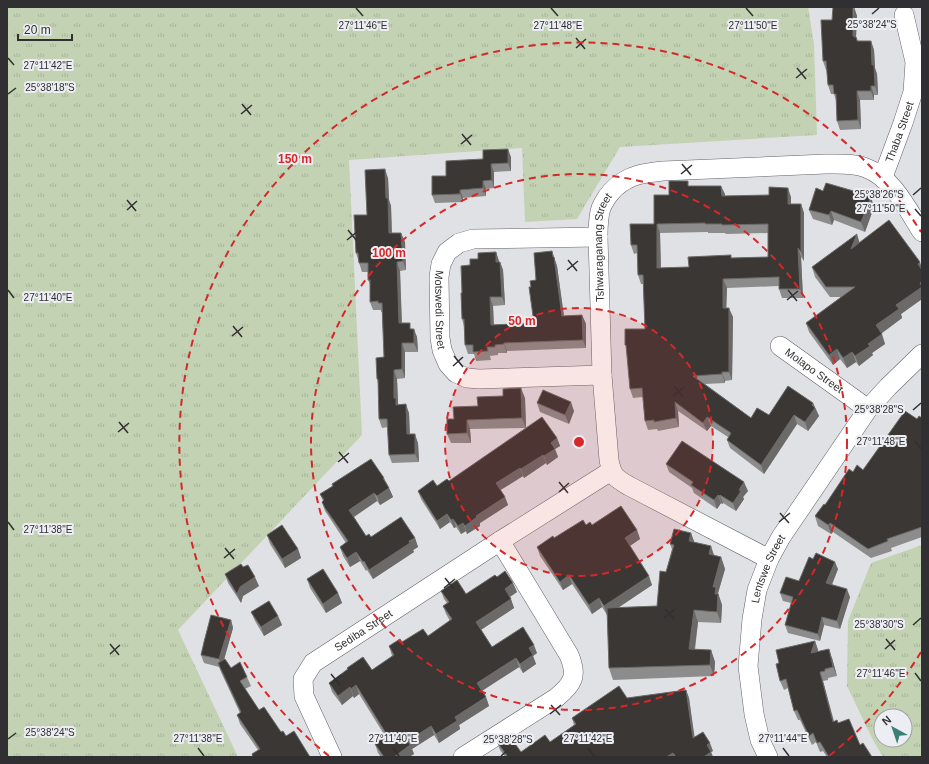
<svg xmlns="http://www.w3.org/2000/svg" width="929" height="764" font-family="Helvetica,sans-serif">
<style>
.grass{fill:url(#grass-tufts);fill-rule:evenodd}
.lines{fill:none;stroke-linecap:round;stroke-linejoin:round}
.minor-casing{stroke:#636368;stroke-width:20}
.minor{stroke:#fff;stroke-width:19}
.wall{fill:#8d8c8c;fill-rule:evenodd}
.shaded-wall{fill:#6c6a69}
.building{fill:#3a3734;stroke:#6c6a69;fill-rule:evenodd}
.ticks{fill:none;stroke:#303032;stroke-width:1.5}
.ring{fill:none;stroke:#d62828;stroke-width:2;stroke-dasharray:7 5}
.labels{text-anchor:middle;stroke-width:4;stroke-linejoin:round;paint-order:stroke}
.street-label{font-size:11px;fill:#303032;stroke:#edeef3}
.ticks-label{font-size:10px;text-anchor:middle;fill:#303032;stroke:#edeef3;stroke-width:4;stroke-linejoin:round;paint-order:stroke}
.centre{fill:#d62828;stroke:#edeef3;stroke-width:2}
.ring-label{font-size:12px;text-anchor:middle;font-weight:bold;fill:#d62828;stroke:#edeef3;stroke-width:4;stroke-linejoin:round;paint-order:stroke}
</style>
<defs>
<pattern id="grass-tufts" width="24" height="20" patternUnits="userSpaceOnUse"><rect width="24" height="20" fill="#c2d2b3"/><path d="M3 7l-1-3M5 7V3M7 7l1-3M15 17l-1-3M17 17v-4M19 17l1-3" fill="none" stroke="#a7b59a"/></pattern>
</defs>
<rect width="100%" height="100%" fill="#e0e1e5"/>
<g class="grass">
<polygon points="7,7 808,7 814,44 817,135 620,147 577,219 525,222 522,148 349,160 362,435 178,630 238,757 7,757"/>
<path d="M 922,545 L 922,757 L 883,757 L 873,740 L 847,686 L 848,621 L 871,563 ZM 881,716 L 905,716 L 905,740 L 881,740 Z"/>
</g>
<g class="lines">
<g class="minor-casing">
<g id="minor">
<path id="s1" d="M 883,177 L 903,123 L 913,92 L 915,62 L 904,15"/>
<path id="s2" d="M 598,237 L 473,239 L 459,243 L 447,252 L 441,264 L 439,277 L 440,338 L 442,350 L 448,364 L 456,373 L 467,378 L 479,379 L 602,375"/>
<path id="s3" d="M 780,346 L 868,409"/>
<path id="s4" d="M 769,559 L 629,486 C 615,478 612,476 609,460 L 602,375 L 598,237 C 598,227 598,217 601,208 C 608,192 621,180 638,175 C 645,173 654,172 663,171 L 826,164 C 839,164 854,163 866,168 C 892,177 908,210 922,232"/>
<path id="s5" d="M 332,757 L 304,696 L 303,679 L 313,663 L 500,541 L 611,471"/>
<path d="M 463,757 L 556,698 C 573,684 578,676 569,655 L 500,541"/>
<path id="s6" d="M 768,757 L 760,740 L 754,714 L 748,666 L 752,619 L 757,590 L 769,559 L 781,537 L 868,409 L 888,387 L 922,354"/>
</g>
</g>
<use href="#minor" class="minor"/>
</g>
<g class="wall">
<polygon points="854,7 857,16 856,37 858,41 871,41 874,50 875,68 877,74 878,95 874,95 874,100 860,100 861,129 840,130 837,121 836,100 834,94 831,94 828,85 827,70 826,70 823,61"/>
<polygon points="511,157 511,171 494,172 494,188 486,189 486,196 463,198 463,202 435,203 432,195 446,176 483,159"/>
<polygon points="388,178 389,200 391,206 392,233 401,233 405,242 406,270 400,271 402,323 412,329 417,337 418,352 405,352 405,378 397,379 398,403 398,405 409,413 410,434 418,443 419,462 392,463 389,455 388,427 382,428 379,419 378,383 377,379 384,357 382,312 381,312 381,310 373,310 370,302 370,284 368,280 368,272 362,272 356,253 367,215"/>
<path d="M 690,186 L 725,194 L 725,196 L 791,197 L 791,204 L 801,204 L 804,213 L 804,261 L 801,257 L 803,298 L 782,298 L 779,289 L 779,286 L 727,288 L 726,308 L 733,317 L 732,380 L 725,381 L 725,383 L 705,384 L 751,418 L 769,415 L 813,403 L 819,416 L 808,431 L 797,424 L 764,474 L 730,448 L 727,440 L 728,437 L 711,426 L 707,431 L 678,411 L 679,427 L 658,431 L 657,429 L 648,430 L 645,421 L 643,397 L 633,398 L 630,389 L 627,348 L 625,345 L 645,329 L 643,284 L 641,284 L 638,275 L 637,253 L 634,254 L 631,245 L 654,224 L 669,195 ZM 708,232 L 708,233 L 725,233 L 726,234 L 768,233 L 768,257 L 732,258 L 689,267 L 661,268 L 660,233 Z"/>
<polygon points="823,191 874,207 865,232 834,220 832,225 813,219 809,210"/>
<polygon points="860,242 922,268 922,299 901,314 902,318 881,334 885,344 872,353 873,355 859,366 856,362 847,368 840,359 833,365 809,332 806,323 841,297 830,297 815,277 812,267"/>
<polygon points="552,251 557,266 564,316 582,315 586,324 586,348 507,351 507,353 498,353 498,355 490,356 491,360 476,361 474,354 468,354 465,345 464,326 462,319 462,293 470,265 478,259 496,252 499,262 500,262 503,270 505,305 493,306 494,325 534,323 531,287 536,280"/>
<polygon points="525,398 526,428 470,429 471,443 451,443 447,434 454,419 478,406"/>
<polygon points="537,403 574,411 569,424 540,412"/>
<polygon points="922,418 922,537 891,548 892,551 871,558 833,532 831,534 818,526 815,516 853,472 863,470 917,419"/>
<polygon points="557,438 560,446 555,449 558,457 547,465 546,463 524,478 523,476 500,490 505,497 508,505 480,523 480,526 467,534 466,531 461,534 456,527 454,528 450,522 440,529 421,499 418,491 437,486"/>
<polygon points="666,464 748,491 743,497 744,499 736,511 723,503 722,504 721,503 717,509 694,493 692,488 669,472"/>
<polygon points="384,478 389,488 393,497 380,505 377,501 354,517 366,536 371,537 415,538 418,547 413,550 414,552 373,579 367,570 366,571 360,561 350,567 343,556 340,547 346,543 329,517 325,511 322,502 323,501 320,494 333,486 332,484"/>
<polygon points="586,525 637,530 640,539 630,546 652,585 618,608 657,606 672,549 670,544 691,533 694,542 715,556 721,557 725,569 718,593 722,605 721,623 698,622 695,650 711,650 715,662 714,676 613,680 609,668 607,615 602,607 592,614 572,584 563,590 540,556 537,547 554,538"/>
<polygon points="267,535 298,549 301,558 285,568 270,544"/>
<polygon points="243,567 259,586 243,596 241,603 228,583 225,574"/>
<polygon points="838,569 832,585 850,597 840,629 824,625 820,641 788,633 785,625 791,603 783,601 780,593 799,581"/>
<polygon points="497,577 517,592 510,597 514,608 481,630 492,647 537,653 533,656 536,664 523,673 519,667 482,691 486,697 489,706 459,725 460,729 439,743 434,735 412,749 414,754 409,757 381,757 378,753 375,744 385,736 359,694 354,698 353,696 342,705 332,692 329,683 372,670 392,656 389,646 428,636 450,621 446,614 443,606 447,603 444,599 441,591 466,594"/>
<polygon points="307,579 338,593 342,603 326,613 310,588"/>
<polygon points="251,612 278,616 282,625 264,636 255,621"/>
<polygon points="231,620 233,628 224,659 231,668 247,677 251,686 245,689 259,710 281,732 286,736 310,757 311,757 253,757 252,754 258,750 240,724 237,715 240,713 221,672 219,667 204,663 201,655 204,643 204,642"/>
<polygon points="815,641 818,650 818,652 832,658 837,676 828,678 828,680 823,681 834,721 838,723 872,757 827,757 823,751 820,752 816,742 812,745 800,720 798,720 794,711 788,688 784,690 780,681 779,663"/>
<polygon points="686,690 689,698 694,737 713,751 711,752 713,757 505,757 500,750 497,742 521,752 550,742 574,725 572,718 627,698"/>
</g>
<g class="shaded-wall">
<polygon points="854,7 857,16 856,37 860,46 853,36"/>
<polygon points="871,41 874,50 875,68 877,74 878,95 875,86 872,65"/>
<polygon points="871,86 874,95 874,100 871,91"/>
<polygon points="857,91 860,100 861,129 858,120"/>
<polygon points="508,149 511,157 511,171 508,163"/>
<polygon points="491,164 494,172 494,188 492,180"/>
<polygon points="385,169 388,178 389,200 391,206 392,242 389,233 386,198"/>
<polygon points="483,181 486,189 486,196 483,188"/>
<polygon points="721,186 725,194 725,205 722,196"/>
<polygon points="788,188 791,197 791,213 788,204"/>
<polygon points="460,190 463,198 463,202 460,194"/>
<polygon points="871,197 874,207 865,232 861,222"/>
<polygon points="801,204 804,213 804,261 801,252"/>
<polygon points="831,211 834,220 832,225 829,215"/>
<polygon points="657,224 660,233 661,277 657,268"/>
<polygon points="401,233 405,242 406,270 403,261"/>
<polygon points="857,234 860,244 851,249"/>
<polygon points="798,248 801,257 803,298 800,289"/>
<polygon points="552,251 557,266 565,324 562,316"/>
<polygon points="496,252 499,261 499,271 496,262"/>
<polygon points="397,262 400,271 402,332 399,323"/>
<polygon points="500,262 503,270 505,305 502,297"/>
<polygon points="920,262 922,268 922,273 918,264"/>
<polygon points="723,279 727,288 726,317 723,308"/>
<polygon points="922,281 922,299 901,314 902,318 879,335 876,325"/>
<polygon points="490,297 493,306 494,333 491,325"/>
<polygon points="729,308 733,317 732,380 729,372"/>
<polygon points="582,315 586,324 586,348 583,340"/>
<polygon points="414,329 417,337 418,352 414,343"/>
<polygon points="882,334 885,344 872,353 873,355 859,366 855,356 868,344"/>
<polygon points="402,343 405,352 405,378 402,369"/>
<polygon points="504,343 507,351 507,353 504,344"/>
<polygon points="837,349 840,359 833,365 829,355"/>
<polygon points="852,352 856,362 847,368 843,358"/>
<polygon points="394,370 397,379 398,403 399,407 396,405 394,398"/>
<polygon points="722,372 725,381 725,383 722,374"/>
<polygon points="521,388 525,398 526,428 522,418"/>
<polygon points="571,402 574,411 569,424 565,415"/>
<polygon points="675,402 678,411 679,427 676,418"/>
<polygon points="813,403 819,416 808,431 805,422"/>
<polygon points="406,404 409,413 410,443 407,434"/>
<polygon points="794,415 797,424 764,474 761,465"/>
<polygon points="707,417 711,426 707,431 703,423"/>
<polygon points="467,420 470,429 471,443 467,433"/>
<polygon points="415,434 418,443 419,462 415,454"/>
<polygon points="557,438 560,446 555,449 558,457 547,465 544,456 551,443"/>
<polygon points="543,455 546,463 524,478 521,469"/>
<polygon points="520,468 523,476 499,491 496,483"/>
<polygon points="744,482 748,491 743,497 744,499 736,511 733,503 739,490"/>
<polygon points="389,488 393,497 380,505 377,496"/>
<polygon points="374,493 377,501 352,518 349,510"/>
<polygon points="718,495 721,503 717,509 714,500"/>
<polygon points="720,495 723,503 722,504 719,496"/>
<polygon points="505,497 508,505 480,523 480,526 467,534 465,526 476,516"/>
<polygon points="447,514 450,522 440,529 437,521"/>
<polygon points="453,519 456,527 454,528 451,520"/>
<polygon points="463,523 466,531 461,534 458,526"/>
<polygon points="830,523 833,532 831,534 828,525"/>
<polygon points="637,530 640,539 628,547 625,538"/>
<polygon points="691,533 695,544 689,541"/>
<polygon points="415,538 418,547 413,550 414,552 373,579 369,570"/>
<polygon points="711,546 715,558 709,554"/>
<polygon points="298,549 301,558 285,568 282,559"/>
<polygon points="356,552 360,561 350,567 347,558"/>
<polygon points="721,557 725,569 718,593 722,605 721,623 717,612 713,587"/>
<polygon points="835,562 838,569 829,591 826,583"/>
<polygon points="569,575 572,584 563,590 560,582"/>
<polygon points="649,576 652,585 607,615 604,606"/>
<polygon points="255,577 259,586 243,596 241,603 237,594 240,587"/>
<polygon points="513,583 517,592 508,598 505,589"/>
<polygon points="847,589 850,597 840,629 837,621"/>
<polygon points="338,593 342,603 326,613 323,604"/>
<polygon points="599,598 602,607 592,614 589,605"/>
<polygon points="511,599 514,608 479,631 476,622"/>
<polygon points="694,610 698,622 693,661 689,649"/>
<polygon points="278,616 282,625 264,636 261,627"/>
<polygon points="822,617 824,625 820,641 818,634"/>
<polygon points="231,620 233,628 222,667 219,659"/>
<polygon points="815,641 818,650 815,662 811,653"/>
<polygon points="534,645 537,653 533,656 536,664 523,673 520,664 529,648"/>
<polygon points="829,649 832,658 837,676 833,667"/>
<polygon points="711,650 715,662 714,676 710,665"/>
<polygon points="516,658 519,667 480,692 477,683"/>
<polygon points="820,672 823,681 836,731 833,722"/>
<polygon points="356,685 359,694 354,698 351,689"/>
<polygon points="350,687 353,696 342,705 338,696"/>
<polygon points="686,690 689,698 696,747 693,738"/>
<polygon points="486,697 489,706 459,725 460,729 439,743 436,734 455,717"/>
<polygon points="431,726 434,735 412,749 414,754 409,757 394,757 408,741"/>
<polygon points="710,743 713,751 711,752 713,757 706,757 707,745"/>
<polygon points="673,753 675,757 666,757"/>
</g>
<g class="building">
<polygon points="833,7 853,7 853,36 854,36 854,37 856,37 857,41 871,41 872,65 874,65 875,86 871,86 871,91 857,91 858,120 837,121 836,94 834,94 833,85 828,85 826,61 823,61 821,20 832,20"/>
<polygon points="508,149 508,163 491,164 492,180 483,181 483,188 460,190 460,194 432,195 432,176 446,176 446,161 483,159 483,150"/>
<polygon points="385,169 386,198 388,198 389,233 401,233 403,261 397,262 399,323 410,323 410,329 414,329 414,343 402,343 402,369 394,370 394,398 396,398 396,405 406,404 407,434 415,434 415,454 389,455 387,419 379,419 378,379 377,379 376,358 384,357 382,303 378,303 378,301 370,302 370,280 368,280 368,263 359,263 358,253 356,253 354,215 367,215 365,170"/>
<path d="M 669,181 L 688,181 L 688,186 L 721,186 L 722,196 L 769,195 L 769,187 L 788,188 L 788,204 L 801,204 L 801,252 L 798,248 L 800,289 L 779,289 L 779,277 L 723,279 L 723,308 L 729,308 L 729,372 L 722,372 L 722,374 L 693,376 L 751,418 L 757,408 L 769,415 L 788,386 L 813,403 L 812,405 L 815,408 L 805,422 L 794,415 L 761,465 L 727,440 L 731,433 L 707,417 L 703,423 L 675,402 L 676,418 L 654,422 L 654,420 L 645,421 L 642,388 L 630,389 L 626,345 L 625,345 L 625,329 L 645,329 L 643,275 L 638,275 L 637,245 L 631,245 L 630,224 L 654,224 L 654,195 L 669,195 ZM 705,223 L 705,224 L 722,224 L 722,225 L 768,224 L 768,257 L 731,258 L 731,255 L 688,257 L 689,267 L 657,268 L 657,224 Z"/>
<polygon points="826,183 857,192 871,197 861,222 831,211 829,215 809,210 816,188 823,191"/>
<polygon points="889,220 920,262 918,264 922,270 922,281 920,283 922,287 896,305 899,309 876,325 882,334 868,344 870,346 855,356 852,352 843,358 837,349 829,355 806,323 855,287 826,287 812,267 857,234 851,249"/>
<polygon points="552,251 553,257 554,257 562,316 582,315 583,340 504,343 504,344 495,345 495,347 487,347 488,351 473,352 473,345 465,345 464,319 462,319 461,293 462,293 461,266 470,265 470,259 478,259 478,253 496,252 496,262 500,262 502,297 490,297 491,325 534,323 529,287 531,287 530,281 536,280 534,253"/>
<polygon points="521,388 522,418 467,420 467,433 447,434 447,419 454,419 453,407 478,406 477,397 503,396 503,389"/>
<polygon points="543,390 571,402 565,415 537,403"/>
<polygon points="905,411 917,419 919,416 922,418 922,527 887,539 888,541 868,549 830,523 828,525 815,516 824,504 825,505 849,469 853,472 857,465 863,470"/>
<polygon points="542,417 557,438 551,443 555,449 544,456 543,455 521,469 520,468 496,483 505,497 476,516 477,517 465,526 463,523 458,526 453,519 451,520 447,514 437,521 418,491 433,480 437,486 447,479 449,481"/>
<polygon points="682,441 744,482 739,490 741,491 733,503 720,495 719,496 718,495 714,500 691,485 693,482 666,464"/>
<polygon points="371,459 384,478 383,478 389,488 377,496 374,493 349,510 366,536 369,534 371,537 401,517 415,538 409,541 410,543 369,570 364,561 363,562 356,552 347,558 340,547 348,541 325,508 322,502 324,500 320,494 333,486 332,484"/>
<polygon points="621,506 637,530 625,538 649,576 604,606 599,598 589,605 569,575 560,582 537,547 553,536 554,538 583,520 586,525 590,522 592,525"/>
<polygon points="282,525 298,549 282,559 267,535"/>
<polygon points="674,529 691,533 689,541 711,546 709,554 721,557 713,587 716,587 715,594 718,594 717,612 694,610 689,649 711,650 710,665 609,668 607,608 657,606 660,571 666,572 674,545 670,544"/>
<polygon points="816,553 835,562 826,583 847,589 837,621 822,617 818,634 785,625 793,597 780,593 786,577 799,581 809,557 813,559"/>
<polygon points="241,564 243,567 248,565 255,577 240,587 237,594 225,574"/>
<polygon points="323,569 338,593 323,604 307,579"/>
<polygon points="505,571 513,583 505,589 511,599 476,622 492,647 523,627 534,645 529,648 533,655 520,664 516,658 477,683 486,697 455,717 457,721 436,734 431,726 408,741 410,745 394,757 384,757 375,744 387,735 356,685 351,689 350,687 338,696 329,683 348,669 347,668 363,657 372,670 394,655 389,646 400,639 402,642 423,629 428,636 452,619 443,606 449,602 441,591 457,580 466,594 495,575 497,577"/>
<polygon points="269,601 278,616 261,627 251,612"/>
<polygon points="211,615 231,620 219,659 201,655 204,642"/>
<polygon points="815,641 811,653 829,649 833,667 825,669 825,671 820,672 833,722 837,720 838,723 849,719 860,745 863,743 872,757 829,757 820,742 817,743 813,733 809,736 797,710 794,711 786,679 780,681 776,664 779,663 776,650"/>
<polygon points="225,659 231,668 240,662 247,677 240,681 259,710 264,707 281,732 283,731 286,736 294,731 310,757 311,757 253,757 252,754 260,749 237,715 241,712 218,663"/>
<polygon points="619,686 627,698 686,690 693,738 703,732 710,743 707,745 711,752 705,756 706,757 676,757 673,753 666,757 508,757 497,742 508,734 521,752 545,735 550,742 576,724 572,718"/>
</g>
<path class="ticks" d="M 356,8 L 363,16M 551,8 L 558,16M 746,8 L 753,16M 872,14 L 879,8M 576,38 L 585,49M 576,48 L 586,39M 8,58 L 14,65M 797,68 L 806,79M 796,78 L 807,69M 8,94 L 16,88M 242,104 L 251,115M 241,114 L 252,105M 462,134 L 471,145M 461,144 L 472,135M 682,164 L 691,175M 681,174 L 692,165M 913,195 L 921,188M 127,200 L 136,211M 915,209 L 921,216M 127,210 L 137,201M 348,230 L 357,241M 347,240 L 358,231M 568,260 L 577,271M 567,270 L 578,261M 8,290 L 14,298M 788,290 L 797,301M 787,300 L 798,291M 233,326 L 242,337M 232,336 L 243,327M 454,356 L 463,367M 453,366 L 463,357M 674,386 L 683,397M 673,396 L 684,387M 913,410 L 921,403M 119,422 L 128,433M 118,432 L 129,423M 915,441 L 921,449M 339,452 L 348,463M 338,462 L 349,453M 559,482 L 568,493M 559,492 L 569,483M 780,513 L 789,523M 8,522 L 14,530M 779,522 L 790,513M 225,548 L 234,559M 224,558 L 235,549M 445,578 L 454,589M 444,588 L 455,579M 665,609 L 674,619M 664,618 L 675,609M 913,625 L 921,618M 886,639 L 895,650M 110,644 L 119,655M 885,649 L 895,640M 110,654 L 120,645M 915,673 L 921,681M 331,674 L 340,685M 330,684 L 341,675M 551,705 L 560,715M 550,714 L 561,705M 8,739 L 16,733M 198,748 L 204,756M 393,748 L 399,756M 588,748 L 594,756M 783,748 L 789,756M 501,756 L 508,750"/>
<circle cx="579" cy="442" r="134" fill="#d62828" fill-opacity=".12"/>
<g class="ring">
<circle cx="579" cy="442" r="134"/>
<circle cx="579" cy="442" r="268"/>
<path d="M921 652A401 401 0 0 1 829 756M329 756A401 401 0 1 1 921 232"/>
</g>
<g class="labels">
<g class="street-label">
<text dy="4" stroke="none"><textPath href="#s1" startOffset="48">Thaba Street</textPath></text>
<text dy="4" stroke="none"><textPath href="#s4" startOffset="406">Tshwaraganang Street</textPath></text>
<text dy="4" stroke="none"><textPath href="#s2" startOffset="214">Motswedi Street</textPath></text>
<text dy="4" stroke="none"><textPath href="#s3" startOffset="42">Molapo Street</textPath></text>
<text dy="4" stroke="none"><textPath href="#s6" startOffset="194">Lentswe Street</textPath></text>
<text dy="4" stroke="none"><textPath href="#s5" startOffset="163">Sediba Street</textPath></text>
</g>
</g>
<g class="ticks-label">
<text x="872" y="28">25°38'24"S</text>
<text x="558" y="29">27°11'48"E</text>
<text x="753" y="29">27°11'50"E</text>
<text x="363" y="29">27°11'46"E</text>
<text x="48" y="69">27°11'42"E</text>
<text x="50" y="91">25°38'18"S</text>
<text x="879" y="198">25°38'26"S</text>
<text x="881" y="212">27°11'50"E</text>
<text x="48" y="301">27°11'40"E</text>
<text x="879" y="413">25°38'28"S</text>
<text x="881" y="445">27°11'48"E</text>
<text x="48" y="533">27°11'38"E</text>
<text x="879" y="628">25°38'30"S</text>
<text x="881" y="677">27°11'46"E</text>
<text x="50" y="736">25°38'24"S</text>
<text x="198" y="742">27°11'38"E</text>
<text x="393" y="742">27°11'40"E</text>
<text x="588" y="742">27°11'42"E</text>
<text x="783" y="742">27°11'44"E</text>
<text x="508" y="743">25°38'28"S</text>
</g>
<circle cx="579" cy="442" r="6" class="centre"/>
<g class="ring-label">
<text x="295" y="163">150 m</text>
<text x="389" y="257">100 m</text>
<text x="522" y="325">50 m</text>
</g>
<rect width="929" height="764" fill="none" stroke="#303032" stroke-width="16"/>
<g transform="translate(893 728) rotate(320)"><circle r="19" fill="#edeef3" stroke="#a1a2a6"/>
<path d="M0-3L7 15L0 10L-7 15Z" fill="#3b8075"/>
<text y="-6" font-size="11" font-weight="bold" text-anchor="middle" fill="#303032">N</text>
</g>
<path d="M18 34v6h54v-6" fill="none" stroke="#303032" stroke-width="2"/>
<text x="24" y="34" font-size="12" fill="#303032" stroke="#edeef3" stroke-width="3" paint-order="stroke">20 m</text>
</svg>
